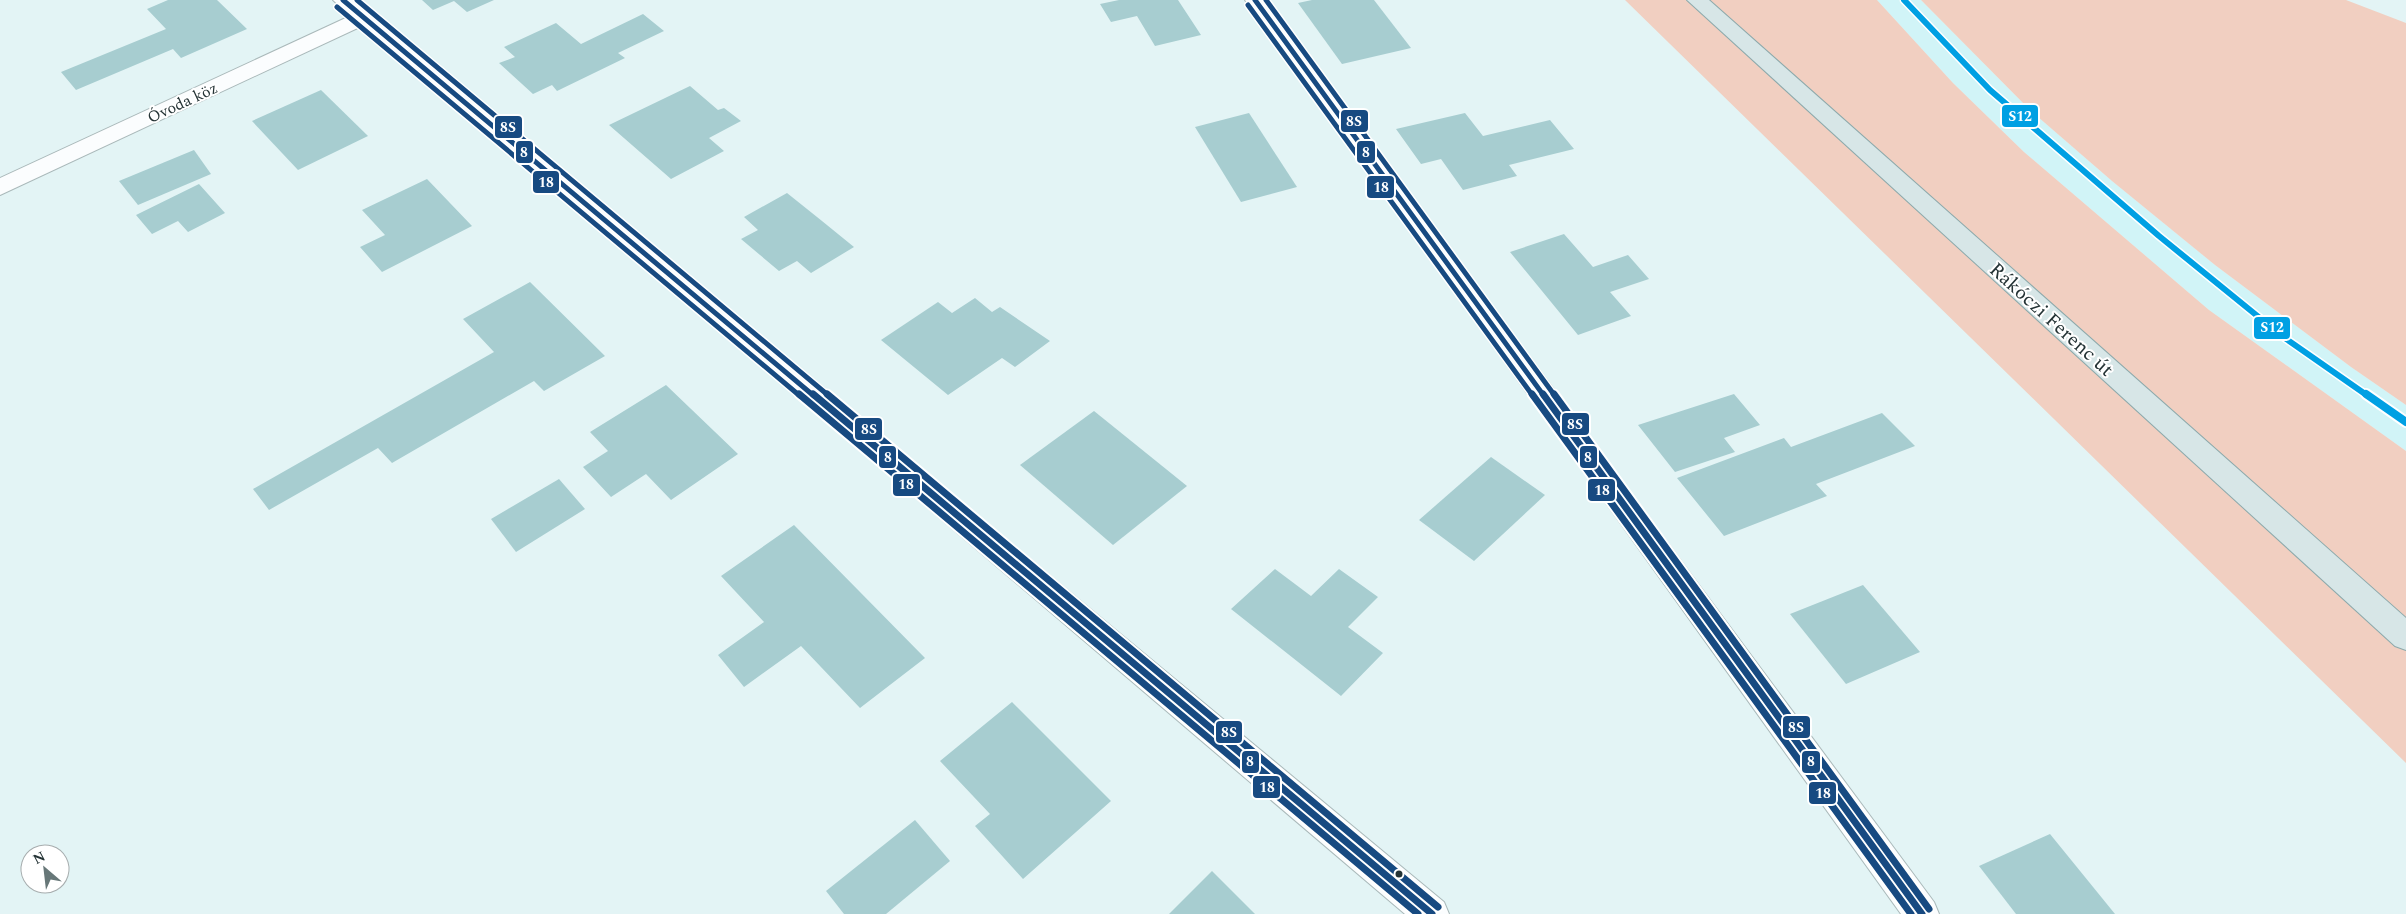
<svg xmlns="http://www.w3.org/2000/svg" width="2406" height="914" font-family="Spectral,serif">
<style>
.built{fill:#d1f4f7}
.green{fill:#f1cfc1}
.building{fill:#a7cdd0}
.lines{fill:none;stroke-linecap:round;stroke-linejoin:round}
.minor-casing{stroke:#aab9ba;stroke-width:2}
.major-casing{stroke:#8ca9ab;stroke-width:2}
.minor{fill:#fbfdfe;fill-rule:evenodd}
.major{fill:#d7e6e7;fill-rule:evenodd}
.bus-1-far1-casing{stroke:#fff;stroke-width:8}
.bus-1-casing{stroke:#fff;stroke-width:11}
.bus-2-far1-casing{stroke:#fff;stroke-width:8}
.bus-2-casing{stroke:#fff;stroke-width:11}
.bus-3-far1-casing{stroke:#fff;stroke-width:8}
.bus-3-casing{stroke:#fff;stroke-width:11}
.bus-1-far1{stroke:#174a81;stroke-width:5}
.bus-1{stroke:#174a81;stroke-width:7}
.bus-2-far1{stroke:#174a81;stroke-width:5}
.bus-2{stroke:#174a81;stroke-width:7}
.bus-3-far1{stroke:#174a81;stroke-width:5}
.bus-3{stroke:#174a81;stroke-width:7}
.rail-1-far1-casing{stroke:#fff;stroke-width:9}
.rail-1-casing{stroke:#fff;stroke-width:12}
.rail-1-far1{stroke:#00a0e3;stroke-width:6}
.rail-1{stroke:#00a0e3;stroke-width:8}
.bus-dot{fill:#243335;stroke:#fff;stroke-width:2}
.labels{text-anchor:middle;stroke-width:4;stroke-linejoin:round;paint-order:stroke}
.far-street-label{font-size:16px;fill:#243335;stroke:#fff}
.street-label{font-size:20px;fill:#243335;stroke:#fff}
.line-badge{stroke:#fff;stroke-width:2}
.badge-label{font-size:14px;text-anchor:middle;font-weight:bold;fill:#fff}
</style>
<rect width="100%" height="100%" fill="#e3f4f5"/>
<polygon class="built" points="1877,0 1921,0 2030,110 2112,181 2215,265 2351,367 2406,405 2406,451 2209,310 2024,152 1953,83"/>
<g class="green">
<polygon points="1625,0 1877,0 1953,83 2024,152 2209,310 2406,451 2406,763"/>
<polygon points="1921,0 2346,0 2406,23 2406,405 2351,367 2215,265 2112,181 2030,110"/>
</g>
<g class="building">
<polygon points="168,0 217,0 247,29 181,58 173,49 76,90 61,72 166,29 147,9"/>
<polygon points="422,0 494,0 467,12 454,1 433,10"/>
<polygon points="1119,0 1178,0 1201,35 1155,46 1137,16 1111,22 1100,4"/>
<polygon points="1312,0 1374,0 1411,48 1342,64 1298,3"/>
<polygon points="643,14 664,31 618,53 625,58 557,91 552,85 533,94 499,63 515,57 504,47 556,23 581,44"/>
<polygon points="690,86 718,110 724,108 741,121 709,138 724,151 671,179 609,125"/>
<polygon points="321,90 368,136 298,170 252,121"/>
<polygon points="1249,113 1297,187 1241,202 1195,127"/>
<polygon points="1465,113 1483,136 1550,120 1574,149 1509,165 1517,176 1463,190 1441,159 1421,164 1396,129"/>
<polygon points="194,150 211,174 138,205 119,181"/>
<polygon points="427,179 472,226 382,272 360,247 385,235 362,210"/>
<polygon points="199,184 225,213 188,232 178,221 152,234 136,215"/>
<polygon points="787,193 822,221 854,247 811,273 797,261 779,271 741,239 758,230 744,217"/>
<polygon points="1564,234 1593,267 1628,255 1649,279 1610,292 1631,316 1578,335 1510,252"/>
<polygon points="530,282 605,356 544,391 534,381 392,463 378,448 269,510 253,489 494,352 463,319"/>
<polygon points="975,298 992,312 1000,307 1050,341 1015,367 1002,358 948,395 881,340 938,302 952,313"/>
<polygon points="666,385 738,454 671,500 646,474 611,497 583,467 608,451 590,432"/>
<polygon points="1734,394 1760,425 1724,438 1735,452 1675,472 1638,425"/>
<polygon points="1094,411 1187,486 1113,545 1020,465"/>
<polygon points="1882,413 1915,446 1816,484 1827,496 1724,536 1677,478 1784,438 1791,447"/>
<polygon points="1491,457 1545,495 1474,561 1419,520"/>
<polygon points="559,479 585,509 516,552 491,519"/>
<polygon points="794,525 925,658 860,708 801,646 744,687 718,655 764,622 721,576"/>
<polygon points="1275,569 1311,596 1339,569 1378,597 1348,627 1383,653 1341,696 1231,609"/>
<polygon points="1863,585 1920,652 1846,684 1790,614"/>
<polygon points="1012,702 1111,801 1023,879 975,826 990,814 940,761"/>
<polygon points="915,820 950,861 886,914 844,914 826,891"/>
<polygon points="2050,834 2115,914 2016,914 1979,866"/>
<polygon points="1212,871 1255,914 1169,914"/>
</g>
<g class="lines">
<g class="minor-casing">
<g id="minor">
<polygon points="333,0 355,0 1444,902 1449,914 1405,914 362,26 0,195 0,178 350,16"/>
<polygon points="1245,0 1265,0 1934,902 1939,914 1901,914"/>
</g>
</g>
<g class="major-casing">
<polygon id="major" points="1687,0 1709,0 2406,618 2406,650 2395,646"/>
</g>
<use href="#minor" class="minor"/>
<use href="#major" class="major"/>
<g class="bus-1-far1-casing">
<g id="bus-1-far1">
<polyline points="343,0 814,396"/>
<polyline points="1255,0 1544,396"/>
</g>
</g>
<g class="bus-1-casing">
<g id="bus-1">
<polyline points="813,394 1432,914"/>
<polyline points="1543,394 1922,914"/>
</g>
</g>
<g class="bus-2-far1-casing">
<g id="bus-2-far1">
<polyline points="1248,5 1533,396"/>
<polyline points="337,7 800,396"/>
</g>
</g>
<g class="bus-2-casing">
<g id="bus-2">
<polyline points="799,394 1418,914"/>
<polyline points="1532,394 1911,914"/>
</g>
</g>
<g class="bus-3-far1-casing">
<g id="bus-3-far1">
<polyline points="357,0 829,396"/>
<polyline points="1266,0 1555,396"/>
</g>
</g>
<g class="bus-3-casing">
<g id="bus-3">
<polyline points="827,394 1438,907"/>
<polyline points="1554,394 1929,909"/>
</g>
</g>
<use href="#bus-1-far1" class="bus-1-far1"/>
<use href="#bus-1" class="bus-1"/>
<use href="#bus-2-far1" class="bus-2-far1"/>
<use href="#bus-2" class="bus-2"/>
<use href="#bus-3-far1" class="bus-3-far1"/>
<use href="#bus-3" class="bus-3"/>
<g class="rail-1-far1-casing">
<polyline id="rail-1-far1" points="1904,0 1990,90 2159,236 2282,336 2368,396"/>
</g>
<g class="rail-1-casing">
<polyline id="rail-1" points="2366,394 2406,422"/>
</g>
<use href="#rail-1-far1" class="rail-1-far1"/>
<use href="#rail-1" class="rail-1"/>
</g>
<circle class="bus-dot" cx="1399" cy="874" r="4.5"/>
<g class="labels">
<g class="far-street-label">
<text transform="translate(182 102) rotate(-25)" y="6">Óvoda köz</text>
</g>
<g class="street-label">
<text transform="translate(2052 319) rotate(42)" y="7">Rákóczi Ferenc út</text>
</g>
</g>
<g class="line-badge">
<rect x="2001" y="104" width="38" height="24" rx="5" fill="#00a0e3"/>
<rect x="1340" y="109" width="29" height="24" rx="5" fill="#174a81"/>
<rect x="494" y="115" width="29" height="24" rx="5" fill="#174a81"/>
<rect x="515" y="140" width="19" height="24" rx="5" fill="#174a81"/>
<rect x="1356" y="140" width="20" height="24" rx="5" fill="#174a81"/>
<rect x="532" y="170" width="28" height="24" rx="5" fill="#174a81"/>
<rect x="1366" y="175" width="29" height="24" rx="5" fill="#174a81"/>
<rect x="2253" y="316" width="38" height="24" rx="5" fill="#00a0e3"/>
<rect x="1561" y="412" width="29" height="24" rx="5" fill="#174a81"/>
<rect x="854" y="417" width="29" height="24" rx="5" fill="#174a81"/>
<rect x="878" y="445" width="19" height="24" rx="5" fill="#174a81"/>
<rect x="1579" y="445" width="19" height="24" rx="5" fill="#174a81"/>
<rect x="892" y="473" width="29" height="24" rx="5" fill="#174a81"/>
<rect x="1587" y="478" width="29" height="24" rx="5" fill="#174a81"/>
<rect x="1782" y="715" width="29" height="24" rx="5" fill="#174a81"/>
<rect x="1215" y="720" width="28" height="24" rx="5" fill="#174a81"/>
<rect x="1241" y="750" width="19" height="24" rx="5" fill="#174a81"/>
<rect x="1801" y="750" width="20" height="24" rx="5" fill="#174a81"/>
<rect x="1252" y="775" width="29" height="24" rx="5" fill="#174a81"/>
<rect x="1808" y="781" width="29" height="24" rx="5" fill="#174a81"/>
</g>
<g class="badge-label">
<text x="2020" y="121">S12</text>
<text x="1354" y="126">8S</text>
<text x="508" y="132">8S</text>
<text x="524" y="157">8</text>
<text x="1366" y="157">8</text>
<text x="546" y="187">18</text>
<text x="1381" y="192">18</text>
<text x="2272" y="332">S12</text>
<text x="1575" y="429">8S</text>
<text x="869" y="434">8S</text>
<text x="888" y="462">8</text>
<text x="1588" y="462">8</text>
<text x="906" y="489">18</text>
<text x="1602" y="495">18</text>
<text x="1796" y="732">8S</text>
<text x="1229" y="737">8S</text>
<text x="1250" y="766">8</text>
<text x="1811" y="766">8</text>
<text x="1267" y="792">18</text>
<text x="1823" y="798">18</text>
</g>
<g transform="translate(45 869) rotate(332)"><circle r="24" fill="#ffffff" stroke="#a7adae"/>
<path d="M0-4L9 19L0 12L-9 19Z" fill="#677778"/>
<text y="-8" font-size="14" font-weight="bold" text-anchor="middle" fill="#243335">N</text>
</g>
</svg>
